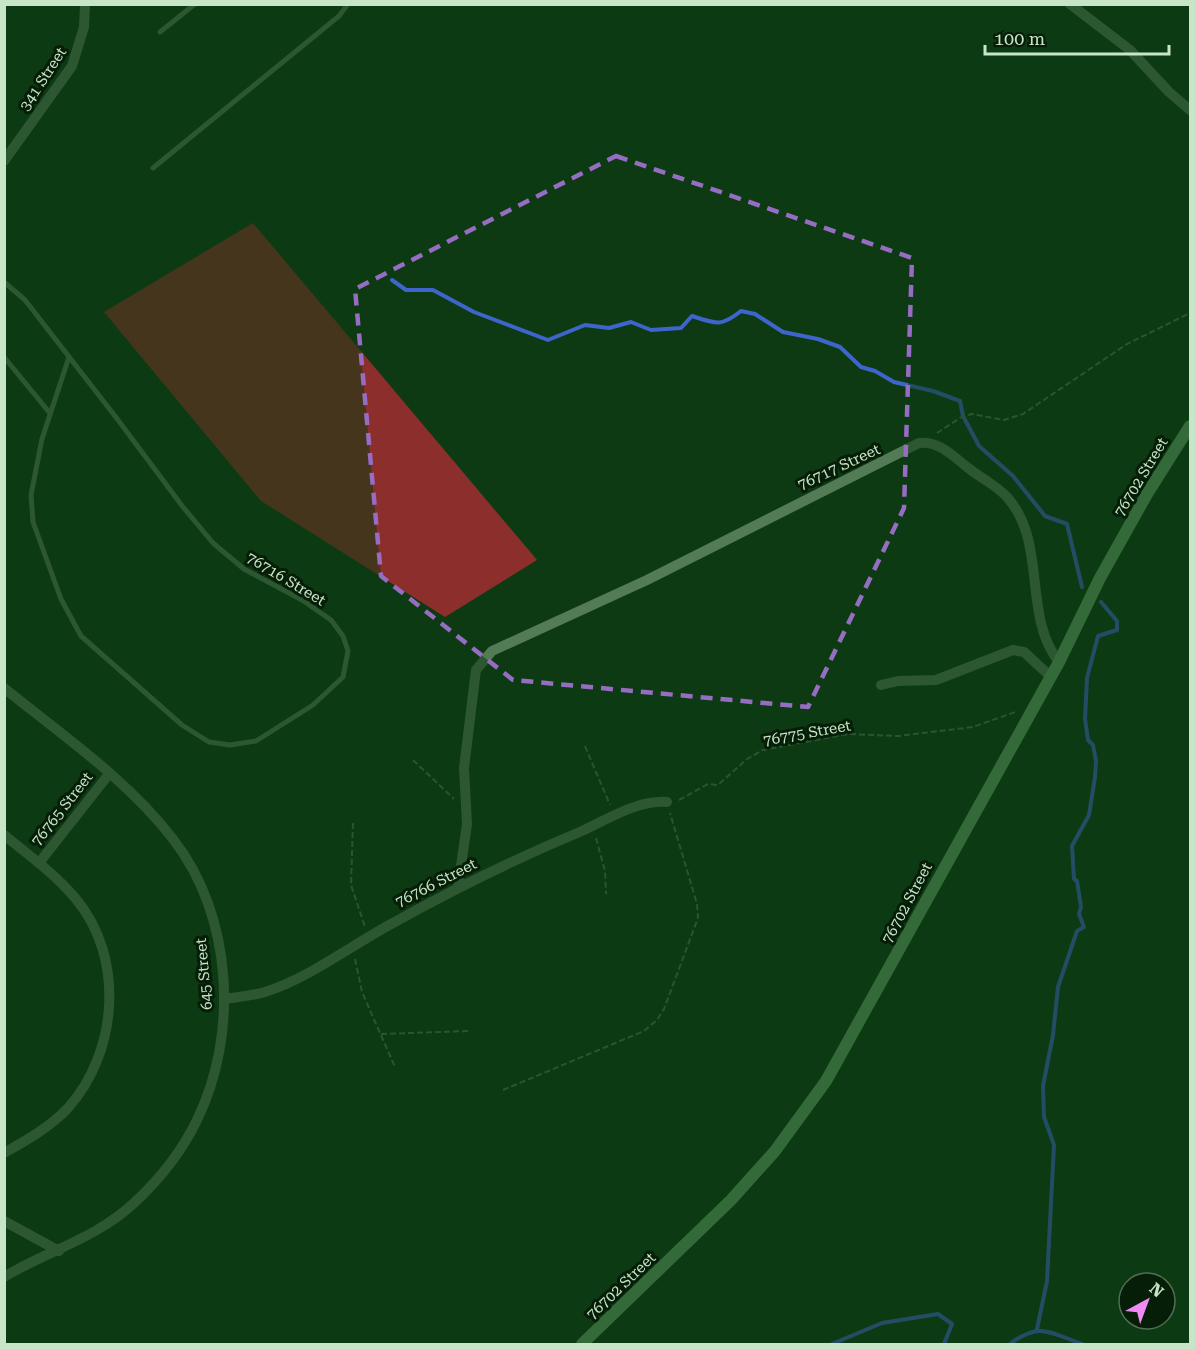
<svg xmlns="http://www.w3.org/2000/svg" width="1195" height="1349" font-family="'Roboto Serif',serif">
<style>
.green{fill:#8c2f2c}
.lines{fill:none;stroke-linecap:round;stroke-linejoin:round}
.stream{stroke:#3e65cb;stroke-width:4}
.path{stroke:#4f7653;stroke-width:2;stroke-dasharray:6 3;stroke-linecap:butt}
.lane{stroke:#537b55;stroke-width:5}
.street{stroke:#537b55;stroke-width:10}
.secondary{stroke:#64a568;stroke-width:12}
.marked{fill:none;stroke:#966dc2;stroke-width:4.5;stroke-dasharray:12 8;stroke-linejoin:round}
.labels{text-anchor:middle;stroke-width:6;stroke-linejoin:round;paint-order:stroke}
.street-label{font-size:15px;fill:#c7e5c7;stroke:#061e08}
</style>
<rect width="100%" height="100%" fill="#0d3a13"/>
<polygon class="green" points="253,223 537,560 445,617 261,501 104,312"/>
<g class="lines">
<g class="stream">
<path d="M 392,280 L 406,290 L 433,290 L 474,312 L 548,340 L 585,325 L 609,328 L 631,322 L 651,330 L 681,328 L 692,316 C 716,324 721,327 741,311 L 755,314 L 783,332 L 818,339 L 840,347 L 861,367 L 875,371 L 894,382 L 933,391 L 960,401 L 963,416 L 979,446 L 1013,476 L 1045,516 L 1067,524 L 1082,587"/>
<polyline points="1037,1329 1047,1281 1054,1145 1044,1117 1043,1086 1053,1035 1058,987 1077,931 1084,927 1079,914 1081,907 1077,881 1074,879 1072,846 1089,815 1095,777 1096,761 1093,745 1088,740 1085,719 1087,678 1098,636 1117,630 1117,621 1101,602"/>
<polyline points="832,1344 882,1323 938,1314 952,1324 944,1344"/>
<path d="M 1010,1344 C 1040,1321 1050,1333 1082,1344"/>
</g>
<g class="path">
<polyline points="937,433 963,416 972,414 1004,420 1023,414 1127,344 1190,313"/>
<polyline points="585,746 610,805"/>
<polyline points="413,760 454,799"/>
<polyline points="679,800 708,784 718,785 747,759 763,750 848,734 898,736 973,727 1018,711"/>
<polyline points="353,823 351,885 365,927"/>
<polyline points="596,838 605,871 606,894"/>
<polyline points="355,959 362,992 395,1067"/>
<polyline points="381,1034 469,1031"/>
<polyline points="503,1090 644,1031 657,1020 664,1009 698,918 697,904 670,813"/>
</g>
<g class="lane">
<polyline points="160,32 195,4"/>
<polyline points="153,168 339,16 348,4"/>
<polyline points="4,282 25,300 118,420 183,507 213,543 244,569 302,600 331,620 343,636 348,651 343,677 313,705 256,741 230,745 209,742 182,725 81,636 61,599 33,522 31,495 42,439 69,357"/>
<polyline points="4,357 49,412"/>
</g>
<g class="street">
<polyline points="1070,4 1130,50 1169,92 1190,110"/>
<polyline points="4,161 72,66 84,27 85,4"/>
<polyline points="881,685 898,681 936,680 1013,650 1024,652 1050,676"/>
<path d="M 4,688 C 62,735 128,780 173,839 C 233,916 239,1034 197,1120 C 182,1151 159,1180 134,1203 C 97,1238 47,1251 4,1277"/>
<path d="M 4,835 C 29,855 56,875 76,899 C 125,958 118,1052 68,1108 C 50,1127 27,1140 4,1153"/>
<polyline points="39,863 109,774"/>
<path d="M 458,887 L 467,824 L 464,768 L 474,686 L 476,670 L 492,651 L 647,580 L 919,443 C 939,441 952,455 967,467 C 979,477 996,485 1007,497 C 1048,543 1022,616 1059,662"/>
<path d="M 224,999 C 237,997 252,996 265,992 C 311,977 350,946 393,923 C 454,889 517,858 582,831 C 608,819 637,800 667,802"/>
<polyline points="4,1221 59,1251"/>
</g>
<polyline class="secondary" points="582,1344 731,1200 775,1151 826,1081 1059,662 1100,578 1147,494 1190,426"/>
</g>
<path d="M0 0H1195V1349H0ZM 616,156 L 912,258 L 904,508 L 808,707 L 513,680 L 381,576 L 355,289 Z" fill="#0d3a13" fill-opacity=".55" fill-rule="evenodd"/>
<path class="marked" d="M 616,156 L 912,258 L 904,508 L 808,707 L 513,680 L 381,576 L 355,289 Z"/>
<g class="labels">
<g class="street-label">
<text transform="translate(43 79) rotate(-57)" y="5">341 Street</text>
<text transform="translate(839 467) rotate(-25)" y="5">76717 Street</text>
<text transform="translate(1141 477) rotate(-59)" y="5">76702 Street</text>
<text transform="translate(286 579) rotate(31)" y="5">76716 Street</text>
<text transform="translate(807 733) rotate(-10)" y="5">76775 Street</text>
<text transform="translate(62 809) rotate(-52)" y="5">76765 Street</text>
<text transform="translate(436 883) rotate(-27)" y="5">76766 Street</text>
<text transform="translate(907 903) rotate(-62)" y="5">76702 Street</text>
<text transform="translate(204 974) rotate(-95)" y="5">645 Street</text>
<text transform="translate(621 1286) rotate(-44)" y="5">76702 Street</text>
</g>
</g>
<rect width="1195" height="1349" fill="none" stroke="#c7e5c7" stroke-width="12"/>
<g transform="translate(1147 1301) rotate(41)"><circle r="28" fill="#061e08" stroke="#536e54" stroke-width="1.5"/>
<path d="M0-4.5L10 22L0 15L-10 22Z" fill="#f08bf5"/>
<text y="-9" font-size="16" font-weight="bold" text-anchor="middle" fill="#c7e5c7">N</text>
</g>
<path d="M985 45v9h184v-9" fill="none" stroke="#c7e5c7" stroke-width="3"/>
<text x="994" y="45" font-size="18" fill="#c7e5c7" stroke="#061e08" stroke-width="4.5" paint-order="stroke">100 m</text>
</svg>
